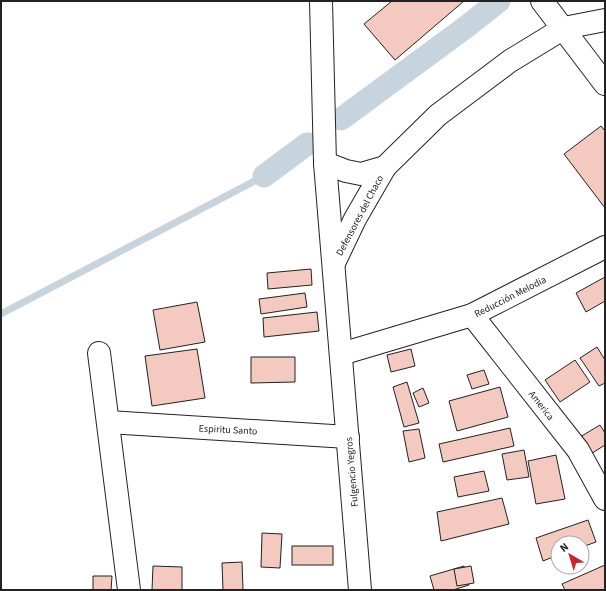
<svg xmlns="http://www.w3.org/2000/svg" width="606" height="591" font-family="'Source Sans 3',sans-serif">
<style>
.lines{fill:none;stroke-linecap:round;stroke-linejoin:round}
.stream{stroke:#c7d3dd;stroke-width:7}
.canal{stroke:#c7d3dd;stroke-width:23}
.building{fill:#f3c9c0;stroke:#222}
.minor-casing{stroke:#222;stroke-width:24}
.highway-casing{stroke:#222;stroke-width:24}
.minor{stroke:#fff;stroke-width:22}
.highway{stroke:#fff;stroke-width:22}
.labels{text-anchor:middle;stroke-width:3;stroke-linejoin:round;paint-order:stroke}
.street-label{font-size:10px;fill:#222;stroke:#fff}
</style>
<rect width="100%" height="100%" fill="#fff"/>
<g class="lines">
<polyline class="stream" points="1,314 264,176"/>
<g class="canal">
<polyline points="341,119 466,27 499,1"/>
<polyline points="264,176 307,144"/>
</g>
</g>
<g class="building">
<polygon points="392,1 464,1 395,60 364,24"/>
<polygon points="601,126 605,131 605,208 564,154"/>
<polygon points="311,269 312,285 268,289 267,273"/>
<polygon points="605,277 605,301 586,312 576,293"/>
<polygon points="305,293 307,307 261,314 259,299"/>
<polygon points="197,302 205,342 160,350 153,310"/>
<polygon points="317,312 319,331 264,337 263,318"/>
<polygon points="597,347 605,360 605,383 599,386 580,358"/>
<polygon points="197,349 205,398 152,406 145,356"/>
<polygon points="411,349 415,366 391,372 387,355"/>
<polygon points="251,357 295,357 295,382 251,383"/>
<polygon points="575,360 590,382 560,402 545,380"/>
<polygon points="484,370 489,384 472,389 467,375"/>
<polygon points="407,382 419,423 404,427 393,387"/>
<polygon points="500,387 508,417 457,431 449,401"/>
<polygon points="423,388 429,403 419,407 413,393"/>
<polygon points="600,425 605,433 605,445 586,457 575,440"/>
<polygon points="510,428 514,446 443,462 439,444"/>
<polygon points="419,429 425,458 409,462 403,431"/>
<polygon points="524,450 529,477 507,480 502,454"/>
<polygon points="556,455 565,499 536,504 528,461"/>
<polygon points="484,471 489,491 458,497 454,477"/>
<polygon points="502,498 509,524 441,541 437,512"/>
<polygon points="588,520 596,542 582,547 582,543 558,543 558,555 543,561 536,538"/>
<polygon points="262,533 282,534 280,568 261,567"/>
<rect x="292" y="546" width="41" height="19"/>
<polygon points="242,562 243,590 223,590 222,563"/>
<polygon points="605,565 605,590 565,590 562,584"/>
<polygon points="153,566 182,567 182,590 152,590"/>
<polygon points="464,566 469,585 453,590 434,590 430,576"/>
<polygon points="471,566 474,583 457,586 454,569"/>
<polygon points="93,576 112,576 111,590 93,590"/>
</g>
<g class="lines">
<g class="minor-casing">
<g id="minor">
<polyline points="321,1 325,163 360,590"/>
<polyline points="325,163 346,171 361,174 385,167 438,115 510,61 564,28 605,20"/>
<polyline points="334,263 355,219 385,167"/>
<polyline points="472,315 578,450 605,499"/>
<polyline points="99,353 129,590"/>
<polyline points="341,354 472,315 605,247"/>
<polyline points="108,422 348,437"/>
</g>
</g>
<g class="highway-casing">
<polyline id="highway" points="542,1 605,84"/>
</g>
<use href="#minor" class="minor"/>
<use href="#highway" class="highway"/>
</g>
<g class="labels">
<g class="street-label">
<text transform="translate(359 215) rotate(-62)" y="4">Defensores del Chaco</text>
<text transform="translate(510 296) rotate(-27)" y="4">Reducción Melodia</text>
<text transform="translate(542 405) rotate(52)" y="4">America</text>
<text transform="translate(228 429) rotate(3)" y="4">Espiritu Santo</text>
<text transform="translate(351 472) rotate(-95)" y="4">Fulgencio Yegros</text>
</g>
</g>
<rect width="606" height="591" fill="none" stroke="#222222" stroke-width="4"/>
<g transform="translate(570 555) rotate(322)"><circle r="19" fill="#ffffff" stroke="#a7a7a7"/>
<path d="M0-3L7 15L0 10L-7 15Z" fill="#c62828"/>
<text y="-6" font-size="11" font-weight="bold" text-anchor="middle" fill="#222222">N</text>
</g>
</svg>
